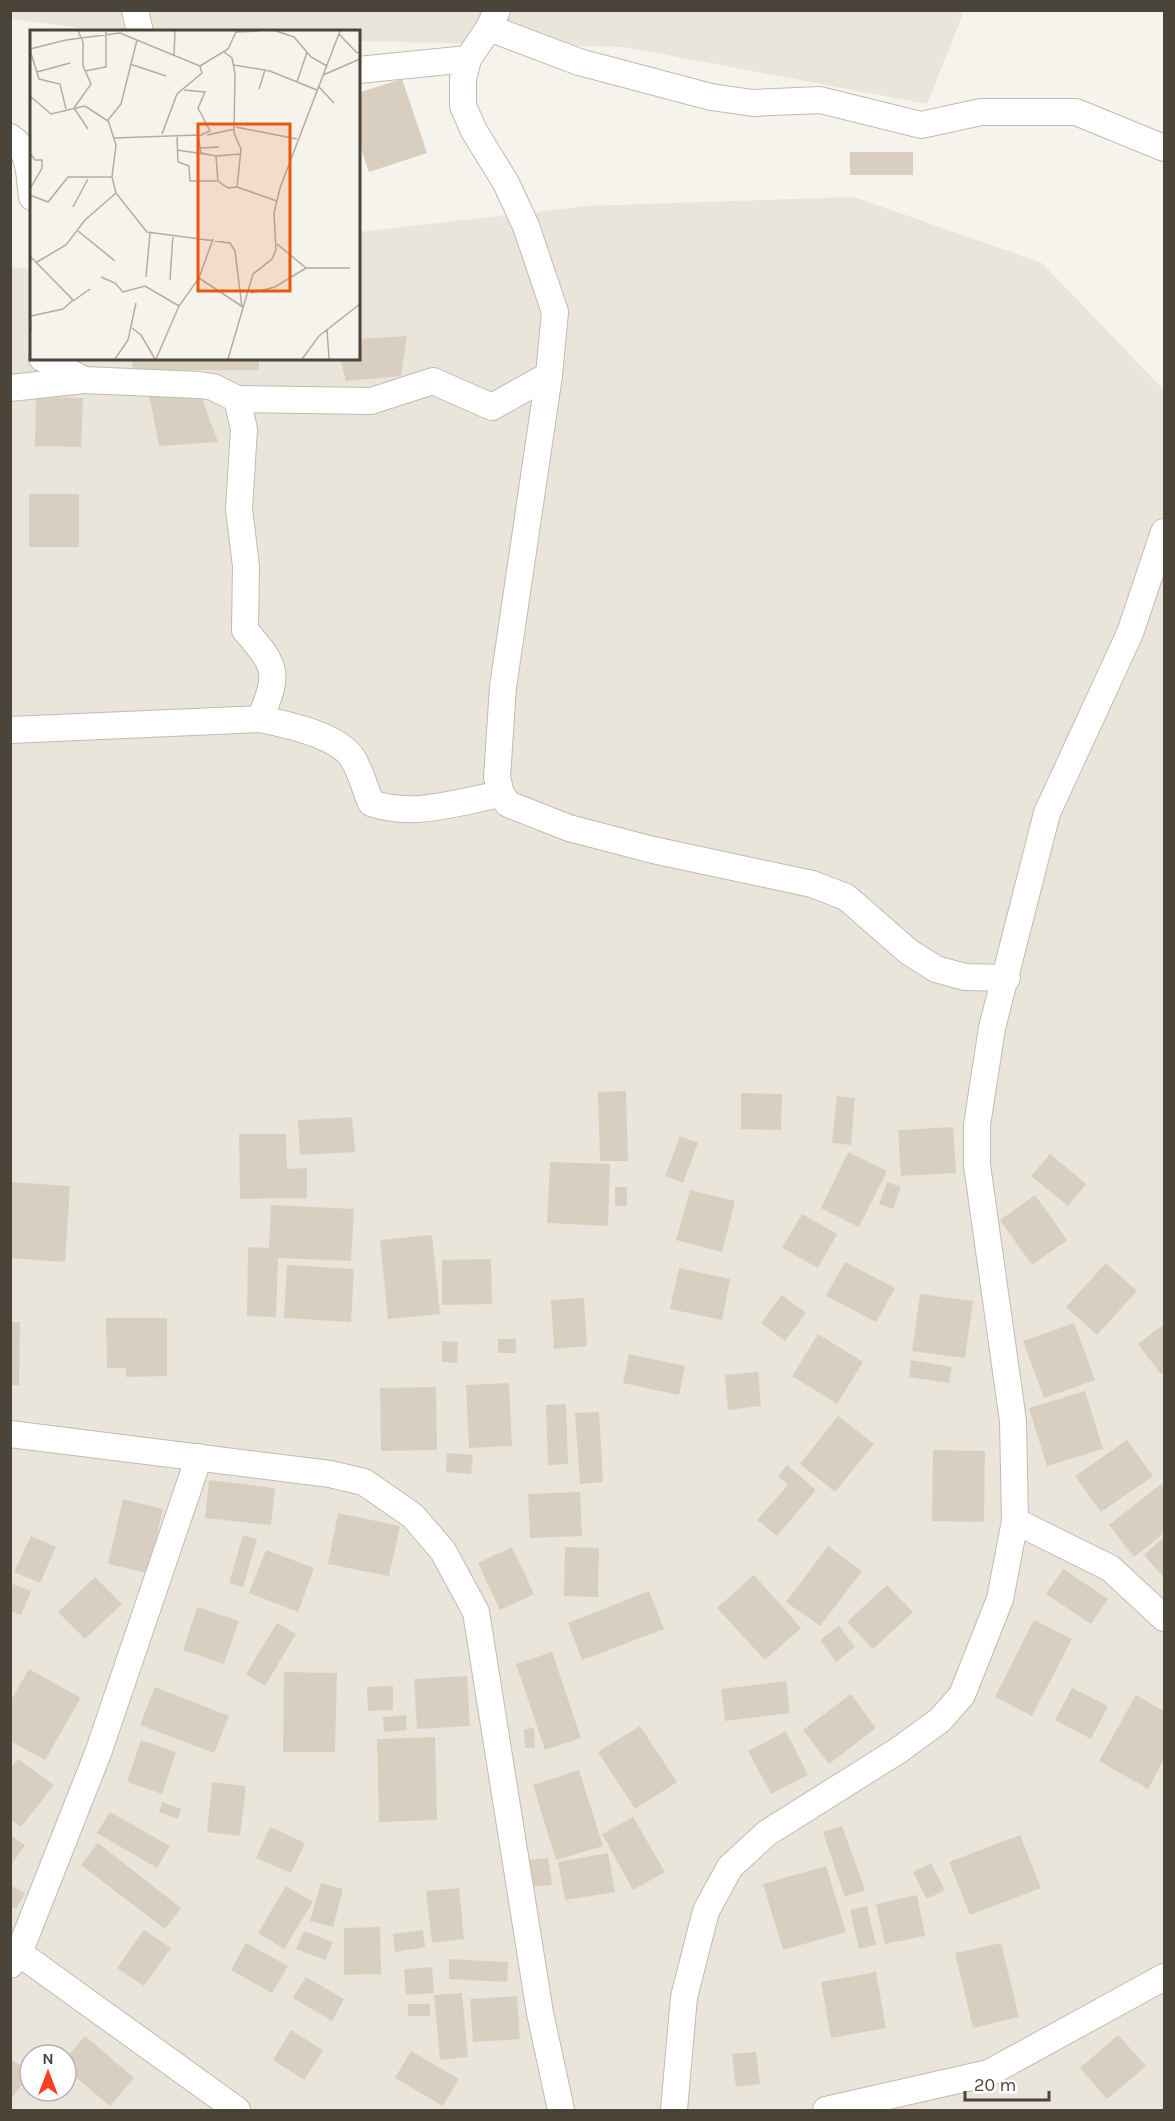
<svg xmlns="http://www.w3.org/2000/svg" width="1175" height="2121" font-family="Karla,sans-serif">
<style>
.residential{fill:#eae5da;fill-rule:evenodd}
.building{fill:#d8cfc1}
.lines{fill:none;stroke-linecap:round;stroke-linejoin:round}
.minor-casing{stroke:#c2bbae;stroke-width:28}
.minor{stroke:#fff;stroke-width:26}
.inset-road{fill:none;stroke:#b2ada4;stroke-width:1.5}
.view{fill:#e8590c;fill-opacity:0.15;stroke:#e8590c;stroke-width:3}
.inset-edge{fill:none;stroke:#4b4439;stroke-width:3}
</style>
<rect width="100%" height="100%" fill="#f6f3ec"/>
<g class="residential">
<polygon points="11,10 964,11 927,104 624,47 359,41 358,32 112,32 11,19"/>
<path d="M 854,197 L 1042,263 L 1164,390 L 1164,2110 L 11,2110 L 10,267 L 31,269 L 32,358 L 358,358 L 359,232 L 587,206 ZM 30,2055 L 66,2055 L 66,2091 L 30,2091 Z"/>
</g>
<g class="building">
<polygon points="402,79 427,153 369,172 358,140 358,93"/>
<rect x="850" y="152" width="63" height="23"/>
<polygon points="407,336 401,376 346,381 340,358 358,358 358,339"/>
<polygon points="133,358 259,358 259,370 132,370"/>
<polygon points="147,383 202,399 218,442 159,446"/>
<polygon points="36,397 83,398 81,447 35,446"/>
<rect x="29" y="494" width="50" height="53"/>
<polygon points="626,1091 628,1161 600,1161 598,1092"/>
<polygon points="741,1093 782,1094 781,1130 741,1129"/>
<polygon points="837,1096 855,1098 851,1145 832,1143"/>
<polygon points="352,1117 355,1152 300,1155 298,1120"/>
<polygon points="953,1127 956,1173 901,1176 898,1130"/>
<polygon points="239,1134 286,1134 287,1169 307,1168 307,1198 240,1199"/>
<polygon points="680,1136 698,1143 683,1183 665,1176"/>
<polygon points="848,1152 887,1171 859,1227 821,1208"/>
<polygon points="1050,1154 1086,1184 1068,1206 1031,1176"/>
<polygon points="550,1162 610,1164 608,1226 547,1223"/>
<polygon points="10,1182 70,1186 65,1262 10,1258"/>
<polygon points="887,1182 901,1187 893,1209 879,1204"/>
<rect x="615" y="1187" width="12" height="19"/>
<polygon points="690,1190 735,1201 722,1252 676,1240"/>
<polygon points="1035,1195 1067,1240 1032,1265 1000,1220"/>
<polygon points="271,1205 354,1209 351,1261 278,1258 276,1317 247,1316 248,1247 269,1248"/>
<polygon points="802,1214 837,1234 818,1268 782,1248"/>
<polygon points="432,1235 440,1314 388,1319 380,1240"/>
<polygon points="491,1259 492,1304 442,1305 442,1260"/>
<polygon points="845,1262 895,1288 876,1322 826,1296"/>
<polygon points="1106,1263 1137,1291 1097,1335 1066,1307"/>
<polygon points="287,1265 354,1269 351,1322 284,1318"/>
<polygon points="679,1268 730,1279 722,1320 670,1309"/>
<polygon points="920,1294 973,1301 965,1358 912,1351"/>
<polygon points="782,1295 806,1313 785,1341 761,1323"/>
<polygon points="584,1298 587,1346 554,1349 551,1300"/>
<polygon points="106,1318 167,1318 167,1376 126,1377 126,1368 107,1368"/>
<polygon points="10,1322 20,1322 19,1385 10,1385"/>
<polygon points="1074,1323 1095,1380 1044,1398 1023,1341"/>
<polygon points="1164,1324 1164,1372 1161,1374 1138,1344"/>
<polygon points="818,1334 863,1362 837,1404 792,1376"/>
<rect x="498" y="1339" width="18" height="14"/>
<polygon points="442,1341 458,1342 457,1363 442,1362"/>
<polygon points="629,1354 685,1366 679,1395 623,1383"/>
<polygon points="911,1360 952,1367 949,1383 909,1377"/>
<polygon points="758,1372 761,1406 728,1410 725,1375"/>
<polygon points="509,1383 512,1446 469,1448 466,1385"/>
<polygon points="436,1387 437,1450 381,1451 380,1388"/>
<polygon points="1085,1391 1103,1449 1047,1466 1029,1408"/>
<polygon points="566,1404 568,1464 548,1465 546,1405"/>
<polygon points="599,1412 603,1482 580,1484 575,1413"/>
<polygon points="838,1416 874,1444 835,1492 800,1464"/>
<polygon points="1127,1440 1153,1476 1101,1512 1075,1476"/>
<polygon points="933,1450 985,1451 984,1522 932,1521"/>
<polygon points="447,1453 473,1455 471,1474 446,1472"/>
<polygon points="787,1465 816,1490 777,1536 757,1520 788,1485 778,1476"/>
<polygon points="209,1480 275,1488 271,1525 205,1518"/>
<polygon points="1161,1484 1164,1488 1164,1533 1134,1557 1109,1525"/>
<polygon points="580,1492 582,1536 530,1538 528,1494"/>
<polygon points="123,1499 163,1509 148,1573 108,1564"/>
<polygon points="338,1513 400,1526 389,1576 328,1564"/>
<polygon points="243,1535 257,1539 243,1587 229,1583"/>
<polygon points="31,1536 56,1547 40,1583 14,1572"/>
<polygon points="1164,1537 1164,1578 1144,1555"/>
<polygon points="828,1546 862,1571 820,1626 786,1602"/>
<polygon points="512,1547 534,1594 500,1610 478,1563"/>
<polygon points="565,1547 599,1548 598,1597 564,1596"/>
<polygon points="266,1550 314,1568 298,1612 249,1593"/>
<polygon points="1063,1569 1108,1599 1091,1624 1046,1594"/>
<polygon points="754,1575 801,1628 765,1660 717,1608"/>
<polygon points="95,1577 122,1604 85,1639 58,1612"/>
<polygon points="10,1583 31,1591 21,1615 10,1611"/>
<polygon points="887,1585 913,1612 873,1649 847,1622"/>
<polygon points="649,1591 664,1629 582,1660 568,1623"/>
<polygon points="197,1607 239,1621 224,1664 183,1650"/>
<polygon points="1034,1620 1072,1639 1032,1716 995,1697"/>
<polygon points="277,1623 296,1634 265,1686 246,1674"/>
<polygon points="839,1626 855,1647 836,1662 820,1640"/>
<polygon points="552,1652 581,1738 545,1750 516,1664"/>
<polygon points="29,1669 81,1698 45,1760 10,1741 10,1702"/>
<polygon points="284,1672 337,1673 335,1752 283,1752"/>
<polygon points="467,1676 470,1726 417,1729 414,1679"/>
<polygon points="786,1681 790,1713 725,1721 721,1689"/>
<polygon points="393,1686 393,1710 368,1711 367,1687"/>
<polygon points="155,1687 229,1716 214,1753 140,1725"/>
<polygon points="1072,1688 1108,1706 1091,1739 1055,1720"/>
<polygon points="851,1694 876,1728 829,1764 803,1730"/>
<polygon points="1136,1695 1164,1711 1164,1759 1148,1789 1099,1761"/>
<polygon points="406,1715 407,1730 384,1732 383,1717"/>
<polygon points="640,1726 677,1782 635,1809 598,1752"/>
<polygon points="534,1728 535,1748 525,1748 524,1729"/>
<polygon points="786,1731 808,1775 771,1794 748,1751"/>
<polygon points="435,1737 437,1820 379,1822 377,1739"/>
<polygon points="141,1740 176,1752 162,1794 127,1782"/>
<polygon points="18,1759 54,1785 21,1827 10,1819 10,1769"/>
<polygon points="579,1770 603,1846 556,1860 533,1785"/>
<polygon points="212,1782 246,1786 240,1836 207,1832"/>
<polygon points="162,1802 181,1809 178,1819 159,1812"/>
<polygon points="110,1812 170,1846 157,1868 97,1833"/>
<polygon points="633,1817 665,1872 633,1890 602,1834"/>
<polygon points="842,1826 865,1890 845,1897 823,1832"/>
<polygon points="270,1827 305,1843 291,1873 256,1858"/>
<polygon points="10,1835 25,1845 10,1867"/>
<polygon points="1020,1835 1041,1888 970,1915 949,1862"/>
<polygon points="98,1843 181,1908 165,1929 81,1865"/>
<polygon points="608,1853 615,1892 565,1900 558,1862"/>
<polygon points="548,1858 552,1885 528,1887 526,1860"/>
<polygon points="931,1863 945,1890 927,1899 913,1872"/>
<polygon points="826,1866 846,1932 783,1950 763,1884"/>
<polygon points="321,1883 343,1889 333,1927 310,1921"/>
<polygon points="10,1885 25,1893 16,1909 10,1906"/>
<polygon points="286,1886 313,1902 284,1949 258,1933"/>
<polygon points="459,1888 464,1939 432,1943 426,1891"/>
<polygon points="917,1895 925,1936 885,1944 876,1904"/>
<polygon points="867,1906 876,1945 859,1949 850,1910"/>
<polygon points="380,1927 381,1974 344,1975 344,1928"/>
<polygon points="144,1930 171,1948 144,1986 117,1968"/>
<polygon points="423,1930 425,1947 395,1952 393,1934"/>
<polygon points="304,1931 333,1942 325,1960 296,1949"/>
<polygon points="246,1943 288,1966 272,1993 231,1970"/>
<polygon points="1001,1943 1019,2017 973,2028 955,1953"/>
<polygon points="449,1959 508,1962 507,1982 449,1979"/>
<polygon points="432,1967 434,1993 406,1995 404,1969"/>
<polygon points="876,1972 886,2028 831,2038 821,1982"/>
<polygon points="306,1977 344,1999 332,2021 293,1998"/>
<polygon points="462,1993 468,2057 440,2060 434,1995"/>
<polygon points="517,1996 520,2039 473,2042 470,1999"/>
<rect x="408" y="2004" width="22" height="12"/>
<polygon points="291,2030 323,2050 304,2080 273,2060"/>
<polygon points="1118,2035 1146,2066 1107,2099 1080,2068"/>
<polygon points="85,2036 134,2078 110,2106 66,2069 66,2058"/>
<polygon points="411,2051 459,2079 443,2106 395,2078"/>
<polygon points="756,2052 760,2084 736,2087 732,2054"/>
<polygon points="10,2058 30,2073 10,2101"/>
</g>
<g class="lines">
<g class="minor-casing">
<g id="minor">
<polyline points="135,10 140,32"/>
<polyline points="497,10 489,28 468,59 463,79 463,106 474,131 506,183 526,226 555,312 549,375 503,687 497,777 501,794 508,804 569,828 653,850 812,884 846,897 909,952 936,969 965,977 1007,978"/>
<polyline points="489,28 579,62 711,97 753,103 820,100 921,125 981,112 1076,112 1164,148"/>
<polyline points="358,70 468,59"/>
<path d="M 10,137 C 31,150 29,176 32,197"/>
<path d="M 42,358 L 84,380 L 199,385 L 213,387 L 237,399 L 244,429 L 239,509 L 246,566 L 245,630 C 278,668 279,673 260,719 C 285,724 339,735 353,759 C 361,772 365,789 371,803 C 413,818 458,802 501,794"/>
<polyline points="10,388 84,380"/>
<polyline points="237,399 371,401 433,381 492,407 549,375"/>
<polyline points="10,730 260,719"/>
<polyline points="10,1434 330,1474 364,1482 413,1516 443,1551 476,1612 540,2013 561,2110"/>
<polyline points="1015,1521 1110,1568 1164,1618"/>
<polyline points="19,1953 237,2110"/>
<polyline points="10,1965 19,1953 98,1753 199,1457"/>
<polyline points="674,2110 684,1997 706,1911 730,1867 767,1833 899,1750 940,1720 962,1695 1000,1599 1015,1521 1013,1421 977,1165 977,1125 992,1028 1047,813 1130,633 1164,532"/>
<polyline points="826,2110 989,2073 1164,1977"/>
</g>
</g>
<use href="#minor" class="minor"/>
</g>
<g transform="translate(30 30)">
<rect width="330" height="330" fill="#f6f3ec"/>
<path class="inset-road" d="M 48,1 L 53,12 L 53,36 L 61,54 L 44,78 L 58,99M 246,1 L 264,7 L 281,27 L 297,36M 309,4 L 327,23 L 330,22M 0,19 L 36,10 L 90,3 L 170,36 L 172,43 L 147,64 L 132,104M 0,20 L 9,49 L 30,54 L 36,79M 194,22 L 202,28 L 205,44 L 204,103 L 211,119 L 207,157 L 247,171M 144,25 L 145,1M 100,34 L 136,46M 204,35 L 240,41 L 287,60M 170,36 L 198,19 L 206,2 L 229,1M 55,41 L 76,37 L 76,2M 7,42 L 40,33M 293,45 L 330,29M 267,52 L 277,22M 288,56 L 304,73M 229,59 L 235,40M 154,60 L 175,62 L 168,78 L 180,101 L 169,106M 0,66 L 21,84 L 55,76 L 78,91M 206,97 L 267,109M 177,105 L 205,99M 147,107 L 148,132 L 159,136 L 160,151 L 188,151M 84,108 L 168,105 L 171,123 L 186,126 L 188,151 L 198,158 L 207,157M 171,118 L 189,117M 147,120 L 174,124M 0,123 L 5,130 L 12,130 L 12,138 L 0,159M 186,126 L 210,124M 86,163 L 82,147 L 86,115 L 78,90 L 91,74 L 107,10M 0,165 L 18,172 L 38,147 L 82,147M 43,177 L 58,149M 48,201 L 85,231M 247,214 L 276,238M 0,226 L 43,270 L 33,279 L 1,286M 7,232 L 36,215 L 55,190 L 86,163 L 117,202 L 200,213 L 205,221 L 212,277M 71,247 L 85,253 L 93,262 L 115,256 L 149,276M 116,247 L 120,203M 169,248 L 213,277M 140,250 L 143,205M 221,263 L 245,257 L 276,238 L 320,238M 43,271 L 60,259M 0,278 L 1,300M 102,298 L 111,305 L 125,329M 297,299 L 299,329M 85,329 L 98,310 L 106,273M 126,329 L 149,276 L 169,248 L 183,209M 198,329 L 223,244 L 242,229 L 246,220 L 244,183 L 250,158 L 310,1M 272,329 L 289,306 L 330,274"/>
<path class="view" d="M 168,94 L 260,94 L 260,261 L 168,261 Z"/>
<rect width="330" height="330" class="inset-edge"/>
</g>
<rect width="1175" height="2121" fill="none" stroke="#4b4439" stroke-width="24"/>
<g transform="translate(48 2073)"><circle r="28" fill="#ffffff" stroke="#b7b4b0" stroke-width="1.5"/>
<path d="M0-4.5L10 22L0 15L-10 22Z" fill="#fc3f1d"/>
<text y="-9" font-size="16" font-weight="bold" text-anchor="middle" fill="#4b4439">N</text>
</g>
<path d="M965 2091v9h84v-9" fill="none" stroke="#4b4439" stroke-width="3"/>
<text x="974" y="2091" font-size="18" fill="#4b4439" stroke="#ffffff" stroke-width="4.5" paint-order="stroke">20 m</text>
</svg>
